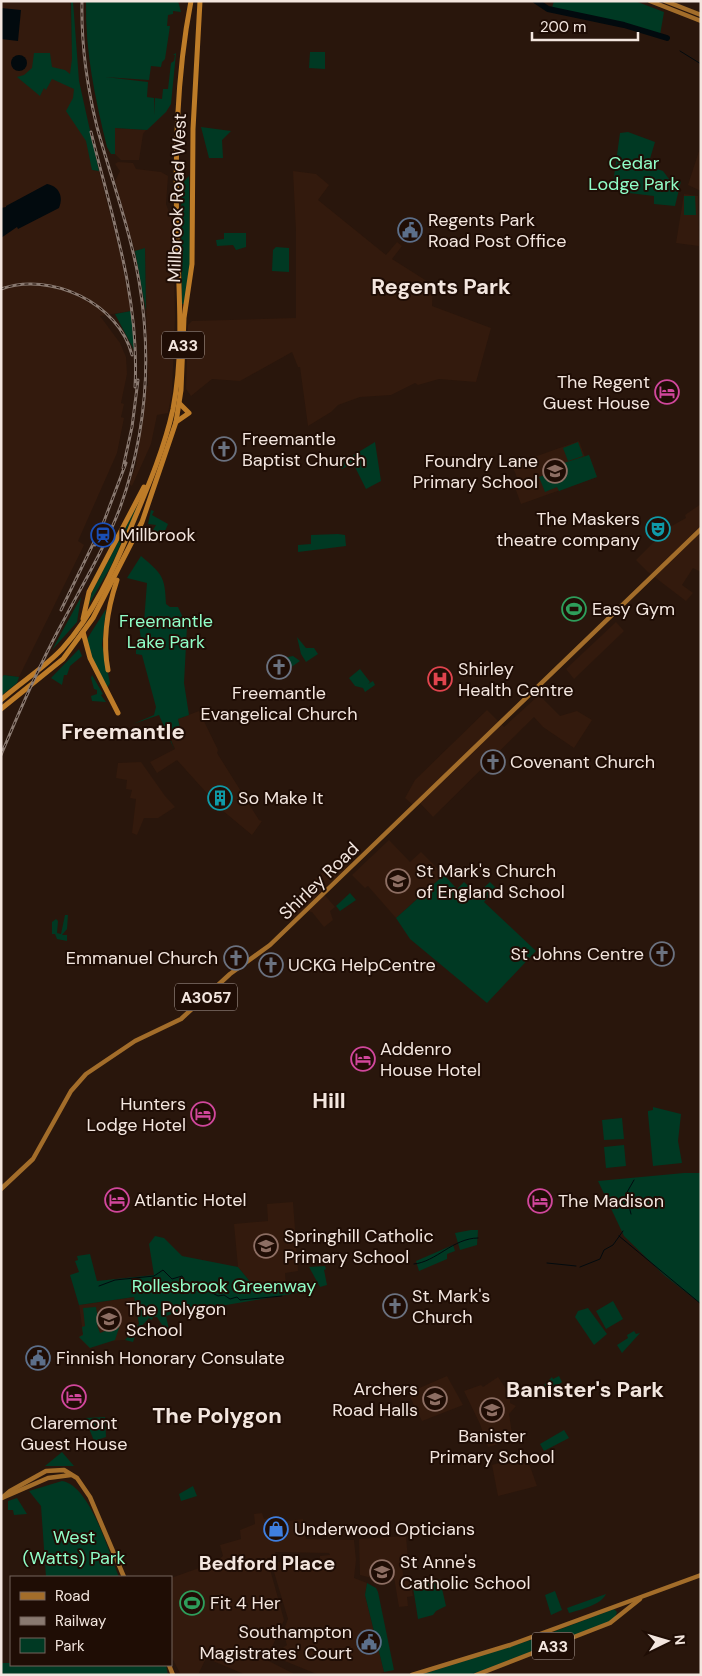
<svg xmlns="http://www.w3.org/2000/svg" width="702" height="1676" font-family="'DM Sans',sans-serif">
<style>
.built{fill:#331a0d}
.green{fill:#003923}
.water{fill:#020a0e}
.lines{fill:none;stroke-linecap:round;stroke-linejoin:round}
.stream{stroke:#020a0e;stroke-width:1}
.river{stroke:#020a0e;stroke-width:6}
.major{stroke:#a36d2a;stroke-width:4.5}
.highway{stroke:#be7c28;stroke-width:5}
.rail-casing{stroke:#897970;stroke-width:3}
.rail{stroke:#1f0d05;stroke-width:1;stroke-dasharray:4;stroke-linecap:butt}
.labels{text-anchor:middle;stroke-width:4;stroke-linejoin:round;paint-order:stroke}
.shield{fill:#1f0d05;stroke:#b3a59e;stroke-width:1}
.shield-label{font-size:16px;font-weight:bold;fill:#f3e6df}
.park-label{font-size:18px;fill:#90fec8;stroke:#1f0d05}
.street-label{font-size:18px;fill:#f3e6df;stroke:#1f0d05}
.poi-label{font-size:18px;fill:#f3e6df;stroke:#1f0d05;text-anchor:start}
.quarter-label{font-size:20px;font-weight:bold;fill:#f3e6df;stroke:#1f0d05}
.district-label{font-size:22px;font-weight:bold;fill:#f3e6df;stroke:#1f0d05}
</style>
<rect width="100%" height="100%" fill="#29160c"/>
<g class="built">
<polygon points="1,1 70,1 73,69 92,153 93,170 99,171 120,253 131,311 100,316 120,343 126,357 127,374 121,403 124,404 121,417 124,418 117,453 78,541 84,545 19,677 4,675 1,678"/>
<polygon points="115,128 146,130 143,134 139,160 121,160 115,154"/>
<polygon points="701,145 701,191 688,185"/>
<polygon points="118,162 133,163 136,169 161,172 168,176 166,204 173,223 175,318 172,392 168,413 157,415 151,444 132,486 129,484 136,466 146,386 148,386 145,249 135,251 115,181 120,171 115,164"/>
<polygon points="293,171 316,174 329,185 318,200 386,255 397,242 402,246 392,259 433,285 432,306 491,328 476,382 439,379 418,385 415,383 391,395 360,397 338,405 331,412 308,426 300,367 298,367 292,352 240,381 212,379 191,396 186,389 188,325 192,321 296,318 296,231"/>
<polygon points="684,194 698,196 699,246 676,243"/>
<polygon points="579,441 585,457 589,455 597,477 521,504 513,482 518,480 512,465"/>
<polygon points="701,504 701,572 693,568 682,585 693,593 686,601 648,572 636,560 668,528 686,518 685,515"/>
<polygon points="616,622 624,631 574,679 566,669"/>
<polygon points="539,695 560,716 577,711 592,720 574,748 543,727 534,717 433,817 419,802 414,806 405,798 415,780 487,710 504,727"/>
<polygon points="199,711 218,750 217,753 259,820 262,821 252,835 222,810 177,760 157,773 150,762 175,749 169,735 180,728 178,719"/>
<polygon points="141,762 165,796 175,807 158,818 144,818 137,835 132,833 136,799 130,798 132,790 126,789 127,780 116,778 118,763"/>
<polygon points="389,840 410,862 421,852 444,875 396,918 368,886 365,888 352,875"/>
<polygon points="342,854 351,864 322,892 335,907 330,911 333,920 324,927 312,912 305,911 295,919 284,908"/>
<polygon points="293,1202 298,1271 285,1273 286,1285 268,1288 252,1284 238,1267 234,1224 268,1221 267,1204"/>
<polygon points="134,1297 139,1324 125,1340 107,1341 90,1348 79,1337 83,1334 79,1305"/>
<polygon points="447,1376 463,1405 422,1421 408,1393"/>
<polygon points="498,1377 510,1395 510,1403 516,1406 509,1414 513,1440 488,1447 480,1424 464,1391 481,1385 483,1387"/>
<polygon points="526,1455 537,1486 498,1496 492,1465"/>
<polygon points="262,1513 264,1519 275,1517 281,1522 303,1519 306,1539 354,1540 356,1560 354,1578 367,1583 365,1595 384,1672 376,1675 319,1675 275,1657 273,1654 287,1645 283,1632 288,1619 271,1562 319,1563 320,1556 330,1555 329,1553 275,1552 275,1557 267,1558 284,1620 272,1647 263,1658 296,1675 246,1675 206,1658 198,1675 181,1675 171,1656 171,1578 216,1562 223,1556 220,1545 241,1539 240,1530 255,1524 254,1514"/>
<polygon points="406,1536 408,1560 401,1561 404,1581 410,1580 413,1596 407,1597 408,1606 399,1607 394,1577 376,1579 360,1575 359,1539"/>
</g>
<g class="green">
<polygon points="71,1 73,1 79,81 99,171 92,170 86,141 66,111 73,98 74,89 52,79 46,90 44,88 40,96 17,77 24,75 32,68 34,53 50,53 52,67 65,70 70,74 72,59"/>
<path d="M 86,1 L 178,1 L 181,12 L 173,11 L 173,14 L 168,15 L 167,26 L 170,26 L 165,59 L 162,62 L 161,67 L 151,66 L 149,80 L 105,77 L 148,82 L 147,97 L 154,98 L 154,115 L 155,98 L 162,99 L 163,89 L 168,89 L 171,63 L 174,61 L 175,55 L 173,55 L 176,53 L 171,104 L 166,112 L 147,130 L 115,128 L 115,154 L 111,154 L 107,147 C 95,98 85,51 86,1 Z"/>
<polygon points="554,1 635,1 664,12 660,35 624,24 558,10 552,8"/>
<polygon points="310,52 325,52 325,69 309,68"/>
<polygon points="201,127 231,131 222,140 223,158 209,158"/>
<polygon points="628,132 655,142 649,162 656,164 657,169 663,171 669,179 681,181 675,206 654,204 654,196 612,191 620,133"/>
<polygon points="189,176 190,264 184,304 182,304 181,207 184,181"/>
<polygon points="684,196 695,196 696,215 684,215"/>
<polygon points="224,233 246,233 246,247 236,250 233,245 217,246 216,240 224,239"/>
<polygon points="276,247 289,248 289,272 272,271 273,250"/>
<polygon points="145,248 146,311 135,251"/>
<polygon points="131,311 134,350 115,314"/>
<polygon points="375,442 381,481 366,489 353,463 342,469 339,464"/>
<polygon points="578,442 583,456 568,461 563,448"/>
<polygon points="589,455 597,477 559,491 557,487 545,492 539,477 553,472 551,467"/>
<polygon points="141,498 111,566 88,606 92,592"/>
<polygon points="151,510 154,511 152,515 168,524 163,536 153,530 156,525 148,524"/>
<polygon points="338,534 345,535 346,546 298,552 298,545 311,544 311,535"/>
<path d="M 141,556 C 162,574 165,576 166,604 L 170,607 L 178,607 L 187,626 L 184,683 L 189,715 L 178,719 L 180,728 L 169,735 L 174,749 L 159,715 L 133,724 L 154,715 L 156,707 L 142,655 L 136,654 L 136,648 L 142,646 L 139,625 L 144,622 L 147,583 L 127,578 Z"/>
<polygon points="81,597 77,622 52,650"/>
<polygon points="106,609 102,645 110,683 107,688 92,658 87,639"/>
<polygon points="297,637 306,648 314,648 318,654 306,662 301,654"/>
<polygon points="79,649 82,656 70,666 67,675 64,675 62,685 51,678"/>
<polygon points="293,656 300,661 287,670 288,673 283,674 283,658"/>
<polygon points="360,669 370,682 368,684 373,681 375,685 365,692 363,688 355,686 349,678"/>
<polygon points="4,675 19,677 17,683 1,696 1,678"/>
<polygon points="92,675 103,694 101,695 106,702 92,701 91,696 97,694 97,690 94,689 91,678"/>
<polygon points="444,875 457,889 464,882 477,894 490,882 496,888 484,902 536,951 487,1003 410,939 396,918"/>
<polygon points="350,893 356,900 340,911 336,906"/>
<polygon points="65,915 68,915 67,929 62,935 67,935 67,941 57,939 55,934 52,934 52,922 56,919 58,921 57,933 61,934"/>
<polygon points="653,1107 681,1114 678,1141 682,1163 653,1166 648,1114 648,1111 653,1110"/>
<polygon points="622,1118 624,1139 604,1140 602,1120"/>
<polygon points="624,1145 626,1166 606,1168 604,1147"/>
<polygon points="684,1173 701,1173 701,1304 664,1275 624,1236 598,1181"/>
<polygon points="471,1230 478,1230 477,1245 460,1250 455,1233"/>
<polygon points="155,1236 164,1238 182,1256 238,1267 252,1284 268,1288 296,1284 297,1293 172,1314 166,1316 171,1339 157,1317 153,1317 152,1320 149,1318 137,1331 133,1342 125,1340 139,1324 134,1297 79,1305 70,1275 79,1272 75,1261 78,1260 77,1256 90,1254 97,1281 154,1275 149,1244"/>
<polygon points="453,1245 455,1251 447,1254 447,1259 419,1271 416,1261"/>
<polygon points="325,1266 326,1269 324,1270 327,1285 320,1287 309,1267"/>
<polygon points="613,1301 623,1319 606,1329 596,1311"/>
<polygon points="96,1307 99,1325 97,1325 100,1333 120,1325 115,1340 90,1348 79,1337 83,1335 82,1327 85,1326 83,1308"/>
<polygon points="588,1308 607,1334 594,1345 575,1317 578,1311"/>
<polygon points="634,1331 636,1334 640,1333 622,1353 617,1345 628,1338 627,1335"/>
<polygon points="559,1376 562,1382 544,1395 540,1389 552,1377 553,1379"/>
<polygon points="105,1417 106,1437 94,1441 85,1418"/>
<polygon points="564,1430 569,1438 544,1451 540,1444"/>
<polygon points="62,1452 74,1466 45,1466"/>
<path d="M 62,1481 C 90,1485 109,1553 119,1577 L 46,1577 L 41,1506 L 29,1491 Z"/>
<polygon points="193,1486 197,1496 181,1501 179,1494"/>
<polygon points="17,1498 27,1514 14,1515 13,1510 8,1510 8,1501"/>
<polygon points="438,1579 440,1580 446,1606 436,1611 433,1615 418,1619 413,1587"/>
<polygon points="367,1583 376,1588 378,1592 394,1670 384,1672 365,1595"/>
<polygon points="555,1591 562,1610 551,1615 545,1595"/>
<path d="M 606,1594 C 601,1605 580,1610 569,1613 L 567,1608 Z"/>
<polygon points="614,1609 617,1612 615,1617 608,1622 470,1675 420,1675 537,1638"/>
<polygon points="1,1663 11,1663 11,1665 166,1665 168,1675 1,1675"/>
</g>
<g class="water">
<polygon points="1,8 21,10 18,41 1,39"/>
<circle cx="19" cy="63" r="8"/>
<path d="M 47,184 C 59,186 64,197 59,208 L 18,229 L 17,227 L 1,238 L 1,208 L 6,207 L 6,206 Z"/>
</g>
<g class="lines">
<g class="stream">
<polyline points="680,51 701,64"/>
<polyline points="631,1214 626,1194 634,1180"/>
<polyline points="619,1236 701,1304"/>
<polyline points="547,1263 576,1266"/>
<path d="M 414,1264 C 436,1262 453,1238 478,1238"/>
<polyline points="580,1267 600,1259 604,1250 613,1245 623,1231"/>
<polyline points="99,1286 115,1280 154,1276 163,1270 172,1279 182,1276 188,1288"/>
<polyline points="191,1291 205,1289 218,1296 224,1295 230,1299 237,1297 240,1300 282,1296"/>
</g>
<polyline class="river" points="536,1 548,9 624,25 667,38"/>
<g class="major">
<polyline points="650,1 701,21"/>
<polyline points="665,1 701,15"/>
<polyline points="1,1189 33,1159 71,1091 86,1074 135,1041 181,1019 230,974 270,945 701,529"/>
<polyline points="3,1497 10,1491 46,1471 64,1470 77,1478 90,1497 124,1577"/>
<polyline points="2,1498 48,1478 71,1475"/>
<polyline points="169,1665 173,1675"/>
<polyline points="412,1675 510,1645 701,1575"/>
<polyline points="476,1675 610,1623 640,1599"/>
</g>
<g class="highway">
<polyline points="176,422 189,413 180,404"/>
<polyline points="83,619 89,592 144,487"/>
<polyline points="83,632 90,658 118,713"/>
<path d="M 108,670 C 102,639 107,610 117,580"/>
<path d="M 1,700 C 21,682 44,668 62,649 C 93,615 114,569 131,527 C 147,489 164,450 173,409 C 184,353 179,293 177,235 C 175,158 176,78 191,1"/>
<polyline points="1,709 63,659 93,618 142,522 176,422 181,390 184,318 192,264 193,129 200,1"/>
</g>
<g class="rail-casing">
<g id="rail">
<path d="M 91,132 C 112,217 140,299 135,387"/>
<path d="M 1,289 C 50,271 119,303 132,355"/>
<polyline points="123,468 132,427 138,380"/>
<polyline points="95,545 126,463"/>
<polyline points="61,610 96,538"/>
<path d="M 1,755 C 19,712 37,670 59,629 C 80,589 104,550 120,508 C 146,435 152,357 139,281 C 130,229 111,178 97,127 C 87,86 81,44 82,1"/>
</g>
</g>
<use href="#rail" class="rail"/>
</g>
<defs>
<g id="civic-ring" transform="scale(1.25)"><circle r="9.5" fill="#1f0d05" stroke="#5c6f8a" stroke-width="1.5"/><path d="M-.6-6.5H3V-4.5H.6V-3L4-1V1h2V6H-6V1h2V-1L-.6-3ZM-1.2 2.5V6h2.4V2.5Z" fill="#5c6f8a"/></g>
<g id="hotel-ring" transform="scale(1.25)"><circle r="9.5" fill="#1f0d05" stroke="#d1479c" stroke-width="1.5"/><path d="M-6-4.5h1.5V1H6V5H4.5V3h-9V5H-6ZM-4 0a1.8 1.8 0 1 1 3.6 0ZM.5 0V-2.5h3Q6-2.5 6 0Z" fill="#d1479c"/></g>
<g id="church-ring" transform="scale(1.25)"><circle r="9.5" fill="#1f0d05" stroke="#6b7280" stroke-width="1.5"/><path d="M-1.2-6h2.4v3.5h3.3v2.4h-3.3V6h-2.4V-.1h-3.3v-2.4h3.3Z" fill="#6b7280"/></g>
<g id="school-ring" transform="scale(1.25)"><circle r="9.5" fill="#1f0d05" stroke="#8d6e63" stroke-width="1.5"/><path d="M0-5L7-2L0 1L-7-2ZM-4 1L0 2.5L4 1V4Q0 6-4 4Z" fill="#8d6e63"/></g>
<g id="theatre-ring" transform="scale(1.25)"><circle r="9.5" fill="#1f0d05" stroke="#0f9aa8" stroke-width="1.5"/><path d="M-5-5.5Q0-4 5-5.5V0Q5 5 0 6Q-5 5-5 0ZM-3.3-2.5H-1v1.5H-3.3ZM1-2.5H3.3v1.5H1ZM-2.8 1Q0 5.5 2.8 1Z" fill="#0f9aa8"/></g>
<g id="station-ring" transform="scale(1.25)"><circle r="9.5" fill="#1f0d05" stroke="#1a4fb4" stroke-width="1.5"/><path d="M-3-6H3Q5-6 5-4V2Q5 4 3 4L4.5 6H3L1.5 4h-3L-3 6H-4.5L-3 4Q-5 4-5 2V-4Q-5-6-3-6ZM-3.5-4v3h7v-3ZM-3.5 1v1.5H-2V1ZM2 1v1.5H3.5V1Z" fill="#1a4fb4"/></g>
<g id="stadium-ring" transform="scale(1.25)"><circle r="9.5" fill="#1f0d05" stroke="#2e9e5b" stroke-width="1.5"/><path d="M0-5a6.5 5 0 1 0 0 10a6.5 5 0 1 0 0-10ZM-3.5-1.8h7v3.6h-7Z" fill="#2e9e5b"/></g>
<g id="hospital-ring" transform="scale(1.25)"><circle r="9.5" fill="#1f0d05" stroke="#e0444e" stroke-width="1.5"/><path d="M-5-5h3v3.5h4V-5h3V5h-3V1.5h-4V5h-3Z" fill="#e0444e"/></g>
<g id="building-ring" transform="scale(1.25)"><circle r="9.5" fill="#1f0d05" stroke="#0f9aa8" stroke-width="1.5"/><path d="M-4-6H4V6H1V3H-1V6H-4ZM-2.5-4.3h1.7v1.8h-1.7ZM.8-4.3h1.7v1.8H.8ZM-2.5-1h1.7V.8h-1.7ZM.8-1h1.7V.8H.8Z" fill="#0f9aa8"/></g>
<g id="university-ring" transform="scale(1.25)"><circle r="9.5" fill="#1f0d05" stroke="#8d6e63" stroke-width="1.5"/><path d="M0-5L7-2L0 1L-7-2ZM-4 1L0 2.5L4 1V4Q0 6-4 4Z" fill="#8d6e63"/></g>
<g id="shop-ring" transform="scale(1.25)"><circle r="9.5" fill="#1f0d05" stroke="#3f7fe0" stroke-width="1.5"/><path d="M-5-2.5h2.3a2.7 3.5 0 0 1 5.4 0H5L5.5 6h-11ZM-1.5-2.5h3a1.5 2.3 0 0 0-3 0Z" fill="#3f7fe0"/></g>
</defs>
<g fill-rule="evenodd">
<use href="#civic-ring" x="410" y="230"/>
<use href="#hotel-ring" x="667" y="392"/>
<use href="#church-ring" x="224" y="449"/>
<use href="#school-ring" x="555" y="471"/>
<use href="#theatre-ring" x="658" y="529"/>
<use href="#station-ring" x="103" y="535"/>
<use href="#stadium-ring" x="574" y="609"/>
<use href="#church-ring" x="279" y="667"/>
<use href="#hospital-ring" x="440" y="679"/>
<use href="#church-ring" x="493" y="762"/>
<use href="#building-ring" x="220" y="798"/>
<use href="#school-ring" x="398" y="881"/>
<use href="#church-ring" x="662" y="954"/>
<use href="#church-ring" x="236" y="958"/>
<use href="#church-ring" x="271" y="965"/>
<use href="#hotel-ring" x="363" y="1059"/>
<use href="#hotel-ring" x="203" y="1114"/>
<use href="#hotel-ring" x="117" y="1200"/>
<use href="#hotel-ring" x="540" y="1201"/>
<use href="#school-ring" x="266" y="1246"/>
<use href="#church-ring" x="395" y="1306"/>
<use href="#school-ring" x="109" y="1319"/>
<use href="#civic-ring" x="38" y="1358"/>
<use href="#hotel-ring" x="74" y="1397"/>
<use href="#university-ring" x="435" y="1399"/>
<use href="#school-ring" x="492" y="1410"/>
<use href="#shop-ring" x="276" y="1529"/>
<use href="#school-ring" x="382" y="1572"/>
<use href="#stadium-ring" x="192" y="1603"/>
<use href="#civic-ring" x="369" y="1642"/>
</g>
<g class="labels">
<g class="shield">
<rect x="162" y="331.5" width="42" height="27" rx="4"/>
<rect x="175" y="983.5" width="62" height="27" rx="4"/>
<rect x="532" y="1632.5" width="42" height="27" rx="4"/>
</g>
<g class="shield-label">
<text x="183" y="351">A33</text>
<text x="206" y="1003">A3057</text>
<text x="553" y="1652">A33</text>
</g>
<g class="park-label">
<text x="634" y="169">Cedar<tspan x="634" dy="21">Lodge Park</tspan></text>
<text x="166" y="627">Freemantle<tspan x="166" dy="21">Lake Park</tspan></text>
<text x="224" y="1292">Rollesbrook Greenway</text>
<text x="74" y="1543">West<tspan x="74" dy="21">(Watts) Park</tspan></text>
</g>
<g class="street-label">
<text transform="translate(177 198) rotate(-88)" y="6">Millbrook Road West</text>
<text transform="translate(319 881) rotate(-44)" y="6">Shirley Road</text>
</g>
<g class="poi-label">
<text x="428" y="226">Regents Park<tspan x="428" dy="21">Road Post Office</tspan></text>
<text x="650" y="388" text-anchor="end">The Regent<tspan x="650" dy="21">Guest House</tspan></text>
<text x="242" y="445">Freemantle<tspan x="242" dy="21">Baptist Church</tspan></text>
<text x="538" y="467" text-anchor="end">Foundry Lane<tspan x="538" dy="21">Primary School</tspan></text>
<text x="640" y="525" text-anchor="end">The Maskers<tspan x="640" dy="21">theatre company</tspan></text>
<text x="120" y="541">Millbrook</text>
<text x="592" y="615">Easy Gym</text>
<text x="458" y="675">Shirley<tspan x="458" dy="21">Health Centre</tspan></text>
<text x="279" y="699" text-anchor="middle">Freemantle<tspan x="279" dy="21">Evangelical Church</tspan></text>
<text x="510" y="768">Covenant Church</text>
<text x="238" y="804">So Make It</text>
<text x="416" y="877">St Mark's Church<tspan x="416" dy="21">of England School</tspan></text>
<text x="644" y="960" text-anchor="end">St Johns Centre</text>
<text x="218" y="964" text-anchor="end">Emmanuel Church</text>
<text x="288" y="971">UCKG HelpCentre</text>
<text x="380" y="1055">Addenro<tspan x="380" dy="21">House Hotel</tspan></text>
<text x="186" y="1110" text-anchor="end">Hunters<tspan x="186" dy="21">Lodge Hotel</tspan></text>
<text x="134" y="1206">Atlantic Hotel</text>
<text x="558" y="1207">The Madison</text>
<text x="284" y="1242">Springhill Catholic<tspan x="284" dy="21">Primary School</tspan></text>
<text x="412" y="1302">St. Mark's<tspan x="412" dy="21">Church</tspan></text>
<text x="126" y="1315">The Polygon<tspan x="126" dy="21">School</tspan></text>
<text x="56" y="1364">Finnish Honorary Consulate</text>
<text x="418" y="1395" text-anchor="end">Archers<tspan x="418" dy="21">Road Halls</tspan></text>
<text x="74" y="1429" text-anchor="middle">Claremont<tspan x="74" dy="21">Guest House</tspan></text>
<text x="492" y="1442" text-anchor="middle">Banister<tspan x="492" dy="21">Primary School</tspan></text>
<text x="294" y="1535">Underwood Opticians</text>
<text x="400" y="1568">St Anne's<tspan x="400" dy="21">Catholic School</tspan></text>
<text x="210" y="1609">Fit 4 Her</text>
<text x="352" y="1638" text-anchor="end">Southampton<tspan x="352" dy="21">Magistrates' Court</tspan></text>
</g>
<g class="quarter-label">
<text x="267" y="1570">Bedford Place</text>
</g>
<g class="district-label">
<text x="441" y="294">Regents Park</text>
<text x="123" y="739">Freemantle</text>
<text x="329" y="1108">Hill</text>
<text x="585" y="1397">Banister's Park</text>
<text x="217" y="1423">The Polygon</text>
</g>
</g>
<rect width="702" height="1676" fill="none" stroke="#f3e6df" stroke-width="5"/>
<rect x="10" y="1576" width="162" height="90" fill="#1f0d05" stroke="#74645c"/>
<rect x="20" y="1592" width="25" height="8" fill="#a36d2a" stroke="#74645c"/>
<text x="55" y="1601" font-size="15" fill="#f3e6df">Road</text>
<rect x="20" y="1617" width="25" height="8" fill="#897970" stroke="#74645c"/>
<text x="55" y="1626" font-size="15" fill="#f3e6df">Railway</text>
<rect x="20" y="1638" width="25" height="15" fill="#003923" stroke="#74645c"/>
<text x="55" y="1651" font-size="15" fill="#f3e6df">Park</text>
<g transform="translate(667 1641) rotate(85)" stroke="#1f0d05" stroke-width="4" paint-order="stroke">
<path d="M0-4L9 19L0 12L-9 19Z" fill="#f3e6df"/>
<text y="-8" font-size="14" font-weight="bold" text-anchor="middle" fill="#f3e6df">N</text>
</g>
<path d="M532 32v8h106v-8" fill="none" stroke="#f3e6df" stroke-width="2.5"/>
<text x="540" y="32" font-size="15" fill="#f3e6df" stroke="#1f0d05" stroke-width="4" paint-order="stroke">200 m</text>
</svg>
